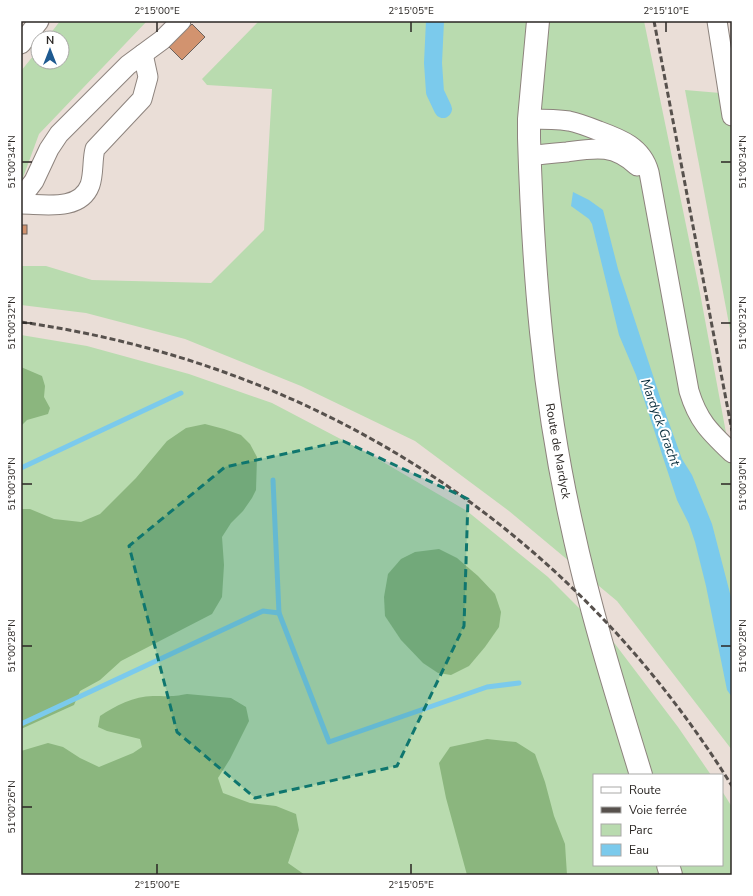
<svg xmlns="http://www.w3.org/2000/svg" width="753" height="896" font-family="'Nunito Sans',sans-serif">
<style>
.green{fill:#b9dbaf}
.forest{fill:#8bb67e}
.water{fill:#7bcaec}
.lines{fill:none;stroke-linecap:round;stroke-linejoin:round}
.stream{stroke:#7bcaec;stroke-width:5}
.canal{stroke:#7bcaec;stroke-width:18}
.building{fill:#d2936f;stroke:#6b615b}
.minor-casing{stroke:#8d837d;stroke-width:21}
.major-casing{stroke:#8d837d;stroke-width:24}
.minor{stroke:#fff;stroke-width:19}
.major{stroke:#fff;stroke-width:22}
.rail{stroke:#57514d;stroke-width:3;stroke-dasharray:6 3;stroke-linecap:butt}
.marked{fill:#0f766e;fill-opacity:0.2;stroke:#0f766e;stroke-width:3;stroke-dasharray:8 5;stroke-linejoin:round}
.ticks{fill:none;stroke:#2b2724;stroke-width:1.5}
.labels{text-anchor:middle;stroke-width:4;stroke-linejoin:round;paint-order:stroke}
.street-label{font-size:12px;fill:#2b2724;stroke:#fff}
.water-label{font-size:13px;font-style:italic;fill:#0a2f3e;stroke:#fff}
.neatline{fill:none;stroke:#2b2724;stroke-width:1.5}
.ticks-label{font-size:10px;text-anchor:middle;fill:#2b2724}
</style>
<rect width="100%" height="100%" fill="#eaded7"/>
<g class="green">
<polygon points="60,21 147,21 39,134 21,183 21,71 38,50 38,62 62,62 62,38 47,38"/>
<polygon points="259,21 644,21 700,293 732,465 732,750 617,601 509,511 415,441 301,386 185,339 86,313 21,305 21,266 46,266 92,280 211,283 264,230 272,89 207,85 202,79"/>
<polygon points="685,90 732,94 732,340"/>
<polygon points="21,335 87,346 189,374 272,403 371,455 467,511 548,577 615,644 678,727 711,775 594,775 594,865 722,865 722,791 732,807 732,875 21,875"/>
</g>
<g class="forest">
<polygon points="21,367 42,376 45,386 44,397 50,408 48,414 27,420 21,426"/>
<polygon points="205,424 224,429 241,435 250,444 257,457 256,490 252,498 243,511 231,523 222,537 224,565 222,597 212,614 121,661 100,680 80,691 74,705 21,729 21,509 30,509 54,519 81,522 100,514 136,478 167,441 186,428"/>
<polygon points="439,549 457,558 478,576 495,594 501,612 499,627 485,647 469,666 451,675 438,673 423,663 401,640 385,616 384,597 388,574 401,559 415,552"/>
<path d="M 187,694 L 231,698 L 246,707 L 249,721 L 230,759 L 218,778 L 223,793 L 250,803 L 276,806 L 296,814 L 299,830 L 288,863 L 305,875 L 21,875 L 21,751 L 48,743 L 63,747 L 80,758 L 99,767 L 133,753 L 142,747 L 140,739 L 107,731 L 98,727 L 100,716 C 115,706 134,696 153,696 C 167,696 173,697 187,694 Z"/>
<polygon points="487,739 516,742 535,754 545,782 554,816 565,844 567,875 467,875 446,798 439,763 450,747"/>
</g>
<polygon class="water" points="573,192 589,200 603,210 618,269 664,409 682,459 692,475 712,524 732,601 732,697 727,690 706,586 695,542 689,524 677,500 636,375 619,335 592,224 589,219 571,206"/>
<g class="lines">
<g class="stream">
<polyline points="21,468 181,393"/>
<polyline points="273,480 279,613 329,742 487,687 519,683"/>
<polyline points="21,724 263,611 279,613"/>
</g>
<polyline class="canal" points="435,21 433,63 435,92 443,109"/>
</g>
<g class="building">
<polygon points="192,24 205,37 182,60 169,47"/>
<rect x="21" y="225" width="6" height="9"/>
</g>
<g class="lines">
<g class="minor-casing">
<g id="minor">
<polyline points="717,21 732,116"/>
<polyline points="21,44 39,21"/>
<path d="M 529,119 C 542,119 556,119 569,121 C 579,123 589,127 599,131 C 621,139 642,147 649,172 L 689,391 C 698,421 710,432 732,453"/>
<path d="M 529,156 C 542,154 554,153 567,152 C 595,148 614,144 637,166"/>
<polyline points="21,198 34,181 49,149 59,134 128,65 162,40 181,21"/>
<path d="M 21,204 C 43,204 80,212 90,185 C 94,173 92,160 95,149 L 142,99 L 148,77 L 143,54"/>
</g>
</g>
<g class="major-casing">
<g id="major">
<path d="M 538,21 L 529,119 L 529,138 C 533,268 543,398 572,526 C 590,610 616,693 641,775"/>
<polyline points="668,865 671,875"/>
</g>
</g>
<use href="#minor" class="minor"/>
<use href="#major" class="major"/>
<g class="rail">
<polyline points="654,21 732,431"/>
<path d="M 21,322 C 321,365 572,529 732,786"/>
</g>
</g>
<path class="marked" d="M 343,441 L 468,499 L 464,626 L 397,766 L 255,798 L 177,732 L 129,546 L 225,467 Z"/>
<path class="ticks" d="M 157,22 L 157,32M 411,22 L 411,32M 666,22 L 666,32M 22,162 L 32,162M 721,162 L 731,162M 22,323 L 32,323M 721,323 L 731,323M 22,484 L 32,484M 721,484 L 731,484M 22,646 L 32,646M 721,646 L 731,646M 22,807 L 32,807M 157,864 L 157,874M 411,864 L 411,874"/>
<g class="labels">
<g class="street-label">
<text transform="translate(558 451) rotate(80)" y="4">Route de Mardyck</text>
</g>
<g class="water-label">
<text transform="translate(661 422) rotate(70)" y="5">Mardyck Gracht</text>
</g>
</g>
<rect width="753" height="896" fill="none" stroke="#ffffff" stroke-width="44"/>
<rect x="593" y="774" width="130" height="92" fill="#ffffff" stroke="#aaa9a7"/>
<rect x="601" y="787" width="20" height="6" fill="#ffffff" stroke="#aaa9a7"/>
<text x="629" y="794" font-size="12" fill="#2b2724">Route</text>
<rect x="601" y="807" width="20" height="6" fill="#57514d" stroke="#aaa9a7"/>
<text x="629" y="814" font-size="12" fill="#2b2724">Voie ferrée</text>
<rect x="601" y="824" width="20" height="12" fill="#b9dbaf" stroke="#aaa9a7"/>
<text x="629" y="834" font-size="12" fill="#2b2724">Parc</text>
<rect x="601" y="844" width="20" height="12" fill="#7bcaec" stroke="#aaa9a7"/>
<text x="629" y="854" font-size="12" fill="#2b2724">Eau</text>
<g transform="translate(50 50)"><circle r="19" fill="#ffffff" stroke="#aaa9a7"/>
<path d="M0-3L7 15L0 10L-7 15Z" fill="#1e5a91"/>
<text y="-6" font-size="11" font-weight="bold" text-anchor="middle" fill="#2b2724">N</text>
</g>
<rect x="22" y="22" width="709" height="852" class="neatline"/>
<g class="ticks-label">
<text x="157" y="14">2°15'00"E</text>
<text x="411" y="14">2°15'05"E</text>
<text x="666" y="14">2°15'10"E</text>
<text transform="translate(11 162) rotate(-90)" y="4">51°00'34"N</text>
<text transform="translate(742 162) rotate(-90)" y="4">51°00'34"N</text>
<text transform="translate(11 323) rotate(-90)" y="4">51°00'32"N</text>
<text transform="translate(742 323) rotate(-90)" y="4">51°00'32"N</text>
<text transform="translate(11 484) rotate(-90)" y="4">51°00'30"N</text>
<text transform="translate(742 484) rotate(-90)" y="4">51°00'30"N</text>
<text transform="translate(11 646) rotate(-90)" y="4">51°00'28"N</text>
<text transform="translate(742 646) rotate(-90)" y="4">51°00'28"N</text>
<text transform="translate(11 807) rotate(-90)" y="4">51°00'26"N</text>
<text x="157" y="888">2°15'00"E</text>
<text x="411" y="888">2°15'05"E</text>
</g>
</svg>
